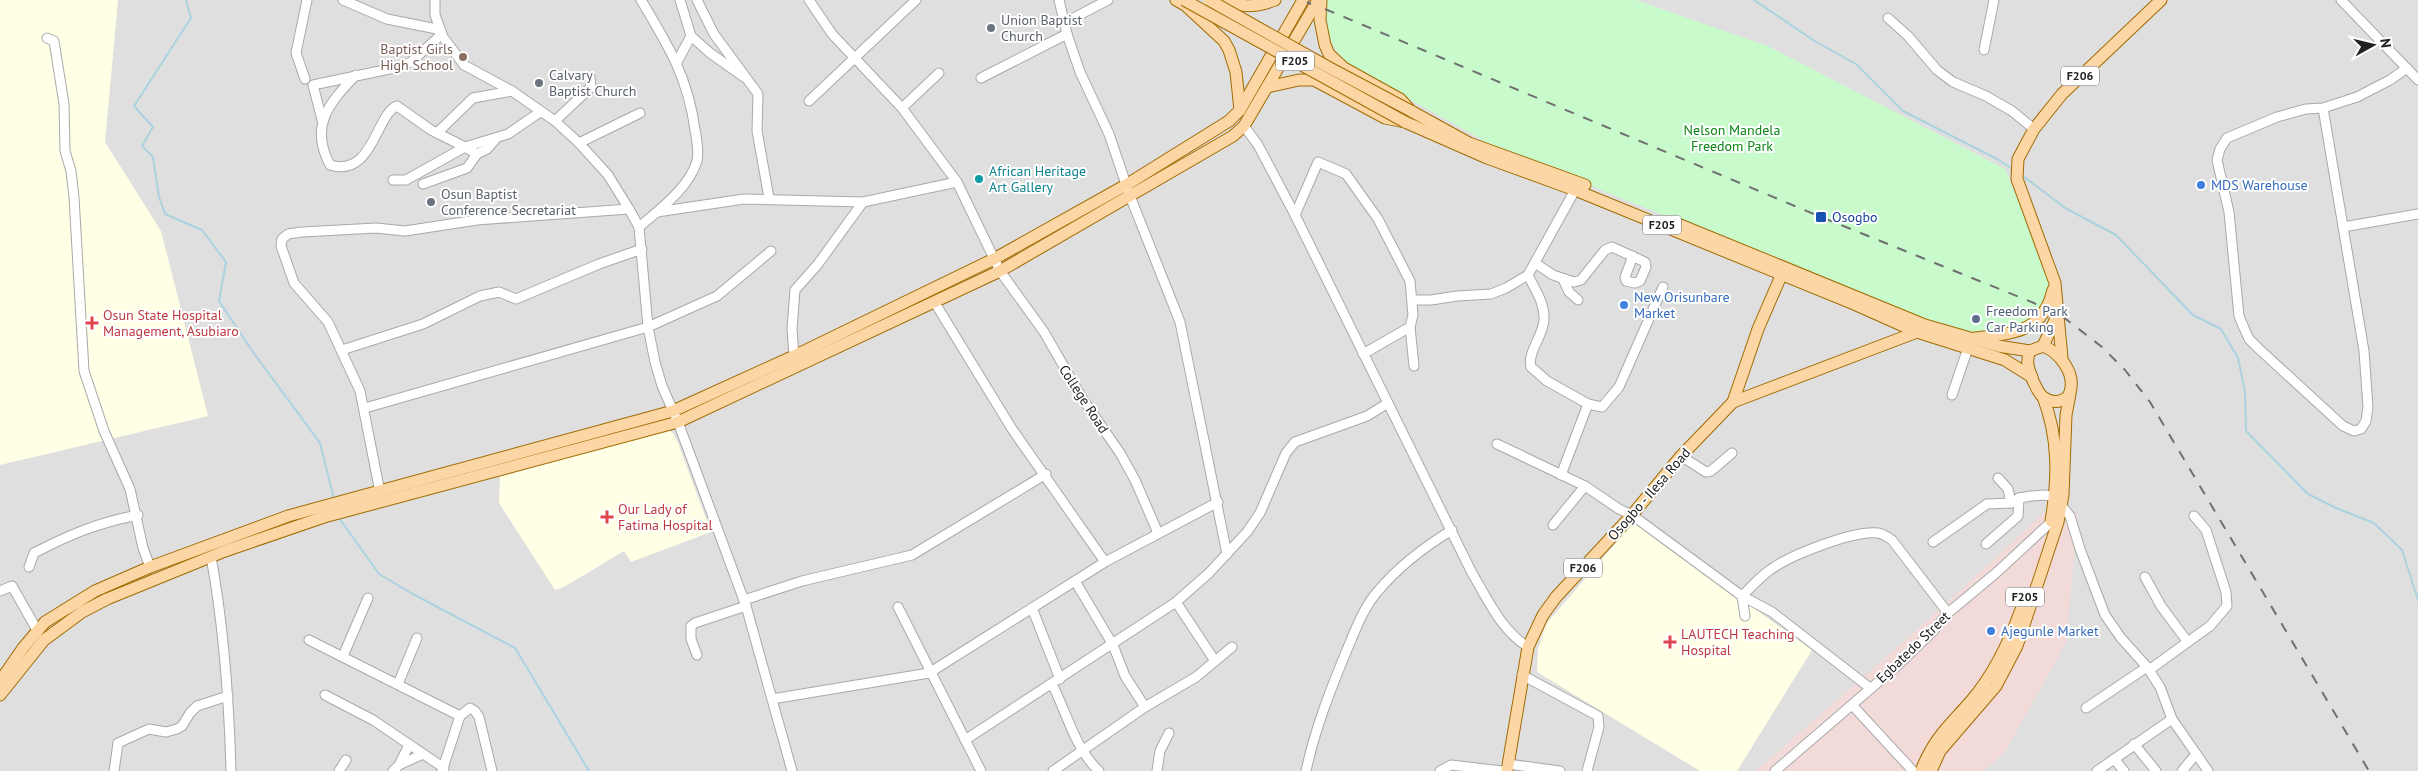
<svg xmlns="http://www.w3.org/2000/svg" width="2418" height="771" font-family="'PT Sans',sans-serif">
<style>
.residential{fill:#e0dfdf}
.commercial{fill:#f2dad9}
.education{fill:#ffffe5}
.park{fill:#c8facc}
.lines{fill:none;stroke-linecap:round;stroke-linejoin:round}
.stream{stroke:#aad3df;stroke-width:2}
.minor-casing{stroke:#a9a9a9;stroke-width:11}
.major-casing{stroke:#a06b00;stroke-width:13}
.minor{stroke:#fff;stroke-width:9}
.major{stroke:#fcd6a4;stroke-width:11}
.rail{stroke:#707070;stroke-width:2;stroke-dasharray:10 10;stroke-linecap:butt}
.major-bridge-casing{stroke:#a06b00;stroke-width:13;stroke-linecap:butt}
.major-bridge{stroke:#fcd6a4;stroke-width:11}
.worship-dot{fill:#6b7280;stroke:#fff;stroke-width:2}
.education-dot{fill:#8d6e63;stroke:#fff;stroke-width:2}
.culture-dot{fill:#0f9aa8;stroke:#fff;stroke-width:2}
.shop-dot{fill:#3f7fe0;stroke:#fff;stroke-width:2}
.transit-dot{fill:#1a4fb4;stroke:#fff;stroke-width:2}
.service-dot{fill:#5c6f8a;stroke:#fff;stroke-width:2}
.health-dot{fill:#e0444e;stroke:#fff;stroke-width:2}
.labels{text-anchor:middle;stroke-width:4;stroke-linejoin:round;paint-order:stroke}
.shield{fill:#fff;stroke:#646464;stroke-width:1}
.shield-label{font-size:12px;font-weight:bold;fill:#222}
.worship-label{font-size:14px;fill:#5b616d;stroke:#fff;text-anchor:start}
.education-label{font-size:14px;fill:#785e54;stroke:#fff;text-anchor:end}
.park-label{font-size:14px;fill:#0c8416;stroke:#fff}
.culture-label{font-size:14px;fill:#0d838f;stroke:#fff;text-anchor:start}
.shop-label{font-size:14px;fill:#366cbe;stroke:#fff;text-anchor:start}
.transit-label{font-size:14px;fill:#164399;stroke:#fff;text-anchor:start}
.service-label{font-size:14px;fill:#4e5e75;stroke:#fff;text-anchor:start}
.health-label{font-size:14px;fill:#be3a42;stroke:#fff;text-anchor:start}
.street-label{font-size:14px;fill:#222;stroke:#fff}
</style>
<rect width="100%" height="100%" fill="#f2efe9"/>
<rect class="residential" x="0" y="0" width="2418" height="771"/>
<polygon class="commercial" points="2046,511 2078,513 2066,643 2006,750 1984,771 1756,771 1928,620"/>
<g class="education">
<polygon points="0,0 118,0 105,142 161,231 208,416 0,465"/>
<polygon points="666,429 673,433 678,443 711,532 631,562 624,551 564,587 555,590 499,503 500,477"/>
<polygon points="1634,522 1812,650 1737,771 1700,771 1537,672 1538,649 1546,624"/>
</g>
<path class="park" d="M 1327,0 L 1636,0 L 1770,47 L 2005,169 L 2057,299 L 2046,319 L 2008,333 L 1966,337 L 1499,149 L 1346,64 C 1326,38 1325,32 1327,0 Z"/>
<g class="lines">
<g class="stream">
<polyline points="186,0 191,18 134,106 153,127 142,146 153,157 159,197 165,214 202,230 226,262 219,301 253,352 320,443 334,499"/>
<polyline points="1754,0 1813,40 1856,64 1903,111 1999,160 2012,169"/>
<polyline points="2023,176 2065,208 2116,235 2193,315 2221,329 2238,358 2245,392 2246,431 2308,494 2336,508 2374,523 2402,550 2418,600"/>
<polyline points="339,518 379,574 411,593 515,648 589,771"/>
</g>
<g class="minor-casing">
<g id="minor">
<polyline points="343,0 387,19 437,29 464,65 512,91 555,121 579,143 608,175 629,209 639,227 648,327 655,362 662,386 678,422 746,606 792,771"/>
<polyline points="680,0 691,36 710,53 744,77"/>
<polyline points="697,0 714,34 758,94 757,131 769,198"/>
<polyline points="809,0 832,34 902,108 957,182 1000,271 1044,332 1082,398 1120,453 1135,480 1158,533"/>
<polyline points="1059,0 1067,34 1080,72 1109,134 1130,196 1180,322 1227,554"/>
<polyline points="2341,0 2418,80"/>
<polyline points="1888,18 1908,36 1937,70 1953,82 1986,96 2012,111 2034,129"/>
<polyline points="1064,23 1108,0"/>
<polyline points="47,38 54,41 64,104 65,151 71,171 74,197 84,371 104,431 130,489 143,548 150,567"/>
<polyline points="1984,50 1994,0"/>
<polyline points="677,62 691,36"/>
<path d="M 356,75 C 329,103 309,126 330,165 C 373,178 376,114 397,106 L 431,130 L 465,147 L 508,134 L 540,112"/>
<polyline points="981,78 1067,34"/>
<polyline points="305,79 296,53 307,0"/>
<polyline points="809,101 916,0"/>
<polyline points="902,108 939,73"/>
<polyline points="2323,108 2364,351 2368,407 2366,421 2361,429 2354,431 2343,426 2258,348 2249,339 2244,328 2239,316 2229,212 2217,160 2220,149 2227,138 2277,117 2306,109 2323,108 2357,97 2390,80 2407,68"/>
<polyline points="322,120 313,85 399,67 411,62 442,34 435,15 435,0"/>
<polyline points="555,121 591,87 590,77"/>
<path d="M 1244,126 L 1258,145 L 1295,215 L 1472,573 C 1488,600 1501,630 1528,647"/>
<polyline points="437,133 473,98 512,91"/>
<polyline points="579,143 640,113"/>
<polyline points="393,180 406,180 465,147 477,154"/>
<polyline points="423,184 467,168 477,154 487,149 495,140"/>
<polyline points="657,212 744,199 863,202 957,182"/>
<polyline points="1295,215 1318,162 1346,174 1378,219 1410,281 1413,315 1410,327 1363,354"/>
<path d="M 639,227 C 659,210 689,188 697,161 C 699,151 697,140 695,130 C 688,77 668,45 641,0"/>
<polyline points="2343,227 2418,214"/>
<polyline points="1535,263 1553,275 1574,282 1581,280 1605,250 1612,247 1645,262 1646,267 1640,281 1635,283 1626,281 1625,277 1633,256"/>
<path d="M 1528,275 C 1534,288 1545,303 1544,319 C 1544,335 1527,352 1531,367 L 1547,381 L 1588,404 L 1602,407 L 1619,387 L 1663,287"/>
<polyline points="1563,279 1569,292 1578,300"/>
<polyline points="1413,300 1431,300 1457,296 1491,294 1506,288 1528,275 1575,190"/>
<polyline points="935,303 1012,429 1105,562"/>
<polyline points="1410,327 1414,366"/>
<polyline points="342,350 423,324 480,296 499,292 516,299 599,264 642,249"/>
<polyline points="794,356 792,329 795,290 818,264 863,202"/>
<polyline points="1952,395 1968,348"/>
<polyline points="365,408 648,327 717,296 771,251"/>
<polyline points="1497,444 1585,486 1619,509 1632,515 1742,596 1772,612 1870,688"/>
<polyline points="1681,456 1706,472 1711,471 1732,453"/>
<polyline points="1561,475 1588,404"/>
<polyline points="1998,478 2008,489 2011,503"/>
<polyline points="380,492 360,391 328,322 294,283 281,246 282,239 288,234 302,232 376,228 405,231 477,220 629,209"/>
<polyline points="2061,505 2070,516 2080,549 2105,615 2121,638 2147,667 2160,687 2172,719 2208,771"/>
<polyline points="1553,525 1585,486"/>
<polyline points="1933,542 1987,504 2011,503 2019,498 2031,496 2045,495 2055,497"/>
<polyline points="1986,544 2018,516 2019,498"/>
<path d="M 211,557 C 224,627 229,700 231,771"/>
<path d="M 29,567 L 34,553 C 71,534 97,523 138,515"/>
<polyline points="2145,577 2161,606 2187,641"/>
<polyline points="1075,581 1113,645 1125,676 1145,707"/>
<polyline points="0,591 12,586 37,630"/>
<polyline points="744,600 802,581 912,555 1046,474"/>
<polyline points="1176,602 1215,661"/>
<polyline points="898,607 981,771"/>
<polyline points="1032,608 1060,679"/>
<path d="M 1745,616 L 1742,596 C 1751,587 1760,577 1770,570 C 1790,555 1854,530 1878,533 C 1884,534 1887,537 1892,540 L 1948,613"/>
<polyline points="309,640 460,716"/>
<polyline points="697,655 691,639 691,626 695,623 746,606"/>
<polyline points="343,656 368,598"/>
<polyline points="2149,670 2210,626 2227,606 2226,592 2206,530 2194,516"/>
<polyline points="1522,675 1598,716 1599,727 1587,771"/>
<polyline points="398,684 417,638"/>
<path d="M 1052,684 C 1067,713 1075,749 1099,771"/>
<polyline points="325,695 373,720 444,768"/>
<polyline points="772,699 929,673 1105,562 1218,502"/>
<polyline points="1853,706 1913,771"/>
<polyline points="2086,708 2147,667"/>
<polyline points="965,740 1176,602 1209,573 1247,532 1260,513 1286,453 1295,442 1367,416 1388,403"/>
<polyline points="2134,744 2156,771"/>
<polyline points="2114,759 2124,771"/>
<polyline points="1508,764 1560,771"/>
<polyline points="399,765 423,754"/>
<polyline points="114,771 118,743 149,729 166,732 177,729 182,726 190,713 197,706 228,696"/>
<polyline points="339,771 346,760"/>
<polyline points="393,771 399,765 409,745"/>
<polyline points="442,771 460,716 470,708 475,711 479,717 492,771"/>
<polyline points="1053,771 1145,707 1196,677 1232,647"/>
<polyline points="1157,771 1160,751 1169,733"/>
<path d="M 1306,771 C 1315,729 1330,691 1346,652 C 1355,631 1363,608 1378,591 C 1399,566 1424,547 1452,530"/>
<polyline points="1440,771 1451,765 1502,771"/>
<polyline points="1775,771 1898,665 1933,631 1948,613 1996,573 2050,523"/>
<polyline points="2097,771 2172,719"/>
<polyline points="2182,771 2196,754"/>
</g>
</g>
<g class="major-casing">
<g id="major">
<polyline points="1176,0 1185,5 1224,41 1229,50 1236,72 1240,110"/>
<path d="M 1227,0 C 1243,9 1259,6 1275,0"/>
<polyline points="1321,0 1320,20 1325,45 1329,54 1344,68 1400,99 1411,111 1469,143 1585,185"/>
<polyline points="1267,87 1299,80 1314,80 1385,118 1405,122 1487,158 1575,190 1854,304 1917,332 2005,360 2032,377"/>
<polyline points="1678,224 1925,325 1998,346 2030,351"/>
<path d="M 1975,338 C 2013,333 2043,333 2053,290"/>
<path d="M 2043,346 C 2059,352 2076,373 2070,392 C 2067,403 2051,404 2043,397 C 2038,393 2036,386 2033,381 C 2029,369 2025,363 2030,351 Z"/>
<polyline points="2043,346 2057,316"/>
<polyline points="2062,358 2055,283 2017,179 2018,159 2034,129 2062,94 2161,0"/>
<path d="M 2043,397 C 2059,438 2058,479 2051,521"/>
<polyline points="1733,402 1758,329 1784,269"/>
<polyline points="0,681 23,648 45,622 95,591 150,567 288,516 673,411 794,356 994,259 1126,185 1229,121 1240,110 1303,0"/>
<polyline points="0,695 44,640 82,612 107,599 225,551 324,517 678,422 1000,271 1233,136 1244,126 1318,0"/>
<polyline points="1507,771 1528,647 1543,615 1556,597 1632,515 1681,456 1733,402 1917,332"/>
<path d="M 1921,771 C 1936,732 1956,721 1979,691 C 2000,663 2014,631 2025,598"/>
<polyline points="1931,771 1940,751 1996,686 2017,646 2058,522 2063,495 2066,415 2070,394"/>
</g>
</g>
<use href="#minor" class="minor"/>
<use href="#major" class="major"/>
<g class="rail">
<polyline points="1307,2 1311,4"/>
<polyline points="1325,9 1821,217 2034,303 2047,311 2058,313 2102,347 2125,370 2150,402 2369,771"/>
</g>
<g class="major-bridge-casing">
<g id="major-bridge">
<polyline points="1184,0 1405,122"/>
<polyline points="1209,0 1328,67 1411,111"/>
</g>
</g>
<use href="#major-bridge" class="major-bridge"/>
</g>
<g class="worship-dot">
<circle cx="991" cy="28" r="5"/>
<circle cx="539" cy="83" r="5"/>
<circle cx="431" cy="202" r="5"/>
</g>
<circle class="education-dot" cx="463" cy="57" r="5"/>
<circle class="culture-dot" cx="979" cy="179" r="5"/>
<g class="shop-dot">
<circle cx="2201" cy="185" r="5"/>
<circle cx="1624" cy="305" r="5"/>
<circle cx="1991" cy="631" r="5"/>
</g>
<rect class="transit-dot" x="1815" y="211" width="12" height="12" rx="2.5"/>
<circle class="service-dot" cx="1976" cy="319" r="5"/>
<g class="health-dot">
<path d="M89.5 315.5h5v5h5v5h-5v5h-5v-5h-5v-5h5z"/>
<path d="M604.5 509.5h5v5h5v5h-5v5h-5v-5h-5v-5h5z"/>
<path d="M1667.5 634.5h5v5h5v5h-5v5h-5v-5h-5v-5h5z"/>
</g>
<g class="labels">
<g class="shield">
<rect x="1276" y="51.5" width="38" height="19" rx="4"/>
<rect x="2061" y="66.5" width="38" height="19" rx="4"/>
<rect x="1643" y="215.5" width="38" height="19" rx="4"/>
<rect x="1564" y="558.5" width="38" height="19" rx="4"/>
<rect x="2006" y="587.5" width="38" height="19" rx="4"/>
</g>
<g class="shield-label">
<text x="1295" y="65">F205</text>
<text x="2080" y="80">F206</text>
<text x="1662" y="229">F205</text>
<text x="1583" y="572">F206</text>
<text x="2025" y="601">F205</text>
</g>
<g class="worship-label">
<text x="1001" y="25">Union Baptist<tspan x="1001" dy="16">Church</tspan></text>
<text x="549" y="80">Calvary<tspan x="549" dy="16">Baptist Church</tspan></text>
<text x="441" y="199">Osun Baptist<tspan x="441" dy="16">Conference Secretariat</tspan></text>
</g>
<g class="education-label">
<text x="453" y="54">Baptist Girls<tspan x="453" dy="16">High School</tspan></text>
</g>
<g class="park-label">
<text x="1732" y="135">Nelson Mandela<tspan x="1732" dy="16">Freedom Park</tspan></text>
</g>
<g class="culture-label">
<text x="989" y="176">African Heritage<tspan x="989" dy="16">Art Gallery</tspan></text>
</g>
<g class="shop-label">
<text x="2211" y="190">MDS Warehouse</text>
<text x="1634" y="302">New Orisunbare<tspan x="1634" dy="16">Market</tspan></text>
<text x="2001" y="636">Ajegunle Market</text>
</g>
<g class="transit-label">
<text x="1832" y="222">Osogbo</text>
</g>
<g class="service-label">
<text x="1986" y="316">Freedom Park<tspan x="1986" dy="16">Car Parking</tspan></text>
</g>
<g class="health-label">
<text x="103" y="320">Osun State Hospital<tspan x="103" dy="16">Management, Asubiaro</tspan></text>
<text x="618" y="514">Our Lady of<tspan x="618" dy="16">Fatima Hospital</tspan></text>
<text x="1681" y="639">LAUTECH Teaching<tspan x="1681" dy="16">Hospital</tspan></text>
</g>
<g class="street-label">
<text transform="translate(1084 399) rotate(57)" y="5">College Road</text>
<text transform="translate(1649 494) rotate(-49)" y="5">Osogbo - Ilesa Road</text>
<text transform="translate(1913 647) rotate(-44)" y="5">Egbatedo Street</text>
</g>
</g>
<g transform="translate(2373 45) rotate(82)" stroke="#ffffff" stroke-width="4" paint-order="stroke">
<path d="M0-4L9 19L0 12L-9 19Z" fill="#222222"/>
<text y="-8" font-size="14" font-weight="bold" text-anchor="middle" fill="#222222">N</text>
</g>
</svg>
